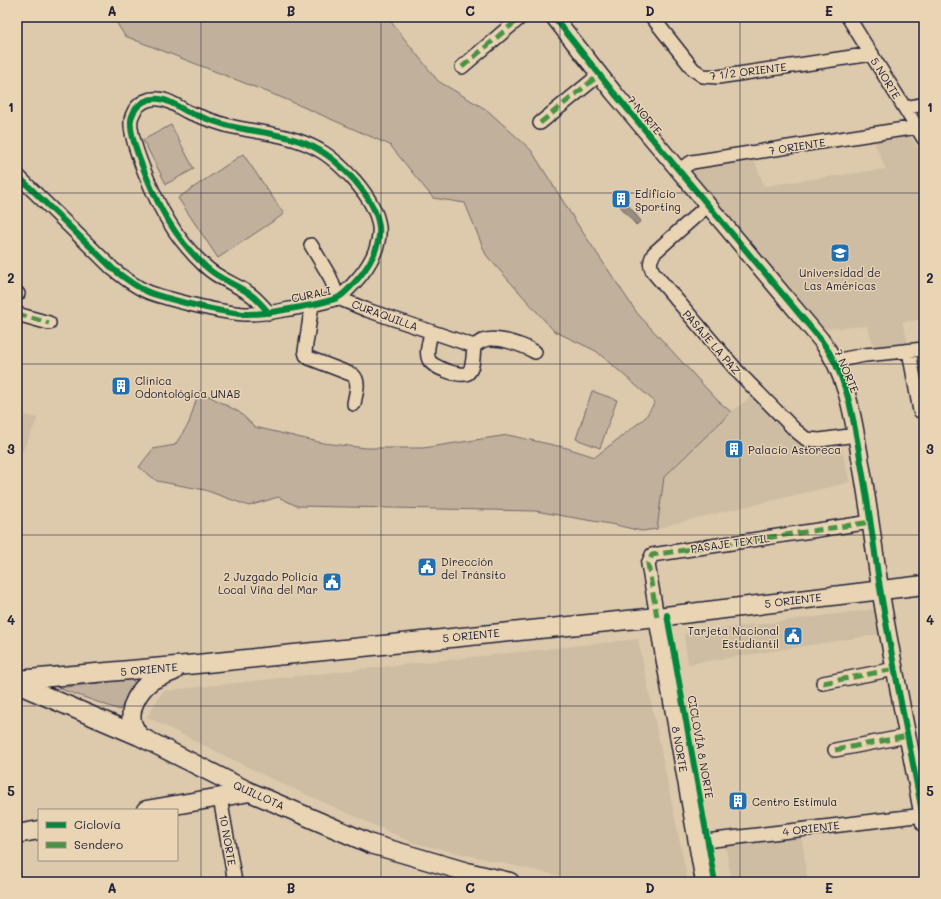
<svg xmlns="http://www.w3.org/2000/svg" width="941" height="899" font-family="Mali,sans-serif">
<rect width="100%" height="100%" fill="#ddc9ac"/>
<filter id="ink" filterUnits="userSpaceOnUse"><feTurbulence type="fractalNoise" baseFrequency=".025" numOctaves="2"/><feDisplacementMap in="SourceGraphic" scale="8" xChannelSelector="R" yChannelSelector="G"/><feConvolveMatrix kernelMatrix="1 2 1 2 8 2 1 2 1" color-interpolation-filters="sRGB"/></filter>
<g filter="url(#ink)">
<path fill="#cebca3" d="M909 133 924 158V319L902 322 910 349 876 351 867 326 821 329 686 172 695 167 754 159 764 186 886 169 873 140Z
M751 397 789 435 809 452 841 447 850 482 676 523 657 529 641 531 638 514 664 477 731 412Z
M17 413 38 418 17 463Z
M876 609 881 634 688 664 684 634Z
M638 639 688 882H588L414 843 270 778 147 717 163 691Z
M801 834 808 882H732L725 843Z"/>
<path fill="#c1b09b" stroke="#72696b" d="M113 17H387L438 81 487 110 531 150 576 222 637 313 717 400 731 412 664 477 657 529 641 531 616 525 535 511 297 506 278 497 249 506 205 490 157 481 139 467 153 449 175 445 189 423 199 391 239 412 255 427 323 443 366 448H423L508 435 567 448 595 457 645 418 655 402 596 351 554 331 486 255 465 203 433 198 390 145 285 99 125 36Z
M171 125 194 169 166 184 143 140Z
M243 154 284 214 218 258 178 198Z
M592 391 617 400 600 448 576 439Z
M131 679 135 683 120 710 58 688Z"/>
<path fill="#988c82" stroke="#696266" d="M624 200 641 221 636 225 619 205Z"/>
<g fill="none" stroke-linecap="round" stroke-linejoin="round">
<g stroke="#22223b" stroke-width="16">
<path id="minor" d="M652 17 693 69 703 76 718 77 872 54
M848 17 924 139
M462 67 521 17
M905 108 924 104
M540 123 599 75
M678 170 692 162 917 127
M17 175 113 269C123 277 134 286 146 291 152 294 160 296 167 298 192 305 218 312 244 314 263 315 282 310 301 307 310 305 333 301 339 297 347 292 355 282 361 275 389 239 383 214 355 181 345 170 332 157 319 150 292 134 259 133 229 126 215 122 201 117 188 112 180 108 172 102 164 100 150 96 137 102 132 116 124 133 158 205 169 222 178 237 192 254 205 266 218 279 236 284 250 294 257 299 263 306 269 313
M708 205 654 253C650 261 649 264 653 272L739 373 795 430 806 439 820 440 856 435
M311 245 330 277 338 298 367 310 474 346C477 344 480 342 482 341 496 335 523 345 535 352
M17 293 18 294
M312 304 305 351 306 355 309 358 353 375C361 382 355 395 354 404
M17 314 49 323
M431 332C430 340 425 352 429 360 432 367 461 378 468 373 474 367 473 353 474 346
M909 351 920 411
M834 361 865 355 924 349
M657 617 648 564 652 555 871 522
M823 683 895 669
M835 750 908 736
M220 798 235 882
M697 842 924 815"/>
</g>
<g stroke="#22223b" stroke-width="19">
<path id="tertiary" d="M554 17 614 93 821 340C849 377 854 424 862 469 869 508 874 548 880 588 893 667 910 745 924 823
M657 617 704 882"/>
</g>
<g stroke="#22223b" stroke-width="21">
<path id="secondary" d="M17 680 187 665 657 617 924 585
M17 684 139 736 250 792 371 844 467 872 510 882
M139 736C137 732 133 727 132 722 129 707 139 690 151 681 157 677 167 674 174 671
M146 810 250 792
M17 834 39 830"/>
</g>
<use href="#minor" stroke="#e9d4b3" stroke-width="13"/>
<use href="#tertiary" stroke="#e9d4b3" stroke-width="16"/>
<use href="#secondary" stroke="#e9d4b3" stroke-width="18"/>
<path stroke="#4a9344" stroke-width="5" stroke-dasharray="10 5" stroke-linecap="butt" d="M462 67 521 17
M540 123 599 75
M17 314 49 323
M657 617 648 564 652 555 871 522
M823 683 895 669
M835 750 908 736"/>
<g stroke="#e9d4b3" stroke-width="8">
<path id="cycleway" d="M554 17 614 93 821 340C849 377 854 424 862 469 869 508 874 548 880 588 893 667 910 745 924 823
M17 175 113 269C123 277 134 286 146 291 152 294 160 296 167 298 192 305 218 312 244 314 263 315 282 310 301 307 310 305 333 301 339 297 347 292 355 282 361 275 389 239 383 214 355 181 345 170 332 157 319 150 292 134 259 133 229 126 215 122 201 117 188 112 180 108 172 102 164 100 150 96 137 102 132 116 124 133 158 205 169 222 178 237 192 254 205 266 218 279 236 284 250 294 257 299 263 306 269 313
M667 615 715 882"/>
</g>
<use href="#cycleway" stroke="#00873e" stroke-width="6"/>
</g>
</g>
<path fill="none" stroke="#22223b" stroke-width="1" stroke-opacity="0.55" d="M201 17V882M381 17V882M560 17V882M740 17V882M17 193H924M17 364H924M17 535H924M17 706H924"/>
<defs>
<g id="building-square" transform="scale(1)"><rect x="-9" y="-9" width="18" height="18" rx="4" fill="#1f6fb2" stroke="#e9d4b3"/><path d="M-4-6H4V6H1V3H-1V6H-4ZM-2.5-4.3h1.7v1.8h-1.7ZM.8-4.3h1.7v1.8H.8ZM-2.5-1h1.7V.8h-1.7ZM.8-1h1.7V.8H.8Z" fill="#fff"/></g>
<g id="university-square" transform="scale(1)"><rect x="-9" y="-9" width="18" height="18" rx="4" fill="#1f6fb2" stroke="#e9d4b3"/><path d="M0-5L7-2L0 1L-7-2ZM-4 1L0 2.5L4 1V4Q0 6-4 4Z" fill="#fff"/></g>
<g id="civic-square" transform="scale(1)"><rect x="-9" y="-9" width="18" height="18" rx="4" fill="#1f6fb2" stroke="#e9d4b3"/><path d="M-.6-6.5H3V-4.5H.6V-3L4-1V1h2V6H-6V1h2V-1L-.6-3ZM-1.2 2.5V6h2.4V2.5Z" fill="#fff"/></g>
</defs>
<g fill-rule="evenodd">
<use href="#building-square" x="621" y="199"/>
<use href="#university-square" x="840" y="253"/>
<use href="#building-square" x="121" y="386"/>
<use href="#building-square" x="734" y="449"/>
<use href="#civic-square" x="427" y="567"/>
<use href="#civic-square" x="332" y="582"/>
<use href="#civic-square" x="793" y="636"/>
<use href="#building-square" x="738" y="801"/>
</g>
<g text-anchor="middle" dominant-baseline="central" stroke-width="3" stroke-linejoin="round" paint-order="stroke">
<g font-size="11" fill="#22223b" stroke="#e9d4b3">
<text transform="translate(748 71) rotate(-7)">7 1/2 ORIENTE</text>
<text transform="translate(886 78) rotate(58)">5 NORTE</text>
<text transform="translate(645 115) rotate(50)">7 NORTE</text>
<text transform="translate(797 146) rotate(-9)">7 ORIENTE</text>
<text transform="translate(311 294) rotate(-12)">CURALI</text>
<text transform="translate(385 315) rotate(20)">CURAQUILLA</text>
<text transform="translate(712 342) rotate(49)">PASAJE LA PAZ</text>
<text transform="translate(847 371) rotate(67)">7 NORTE</text>
<text transform="translate(730 543) rotate(-8)">PASAJE TEXTIL</text>
<text transform="translate(793 600) rotate(-7)">5 ORIENTE</text>
<text transform="translate(471 635) rotate(-6)">5 ORIENTE</text>
<text transform="translate(149 669) rotate(-5)">5 ORIENTE</text>
<text transform="translate(701 747) rotate(80)">CICLOVÍA 8 NORTE</text>
<text transform="translate(680 749) rotate(80)">8 NORTE</text>
<text transform="translate(259 795) rotate(24)">QUILLOTA</text>
<text transform="translate(811 828) rotate(-7)">4 ORIENTE</text>
<text transform="translate(228 840) rotate(80)">10 NORTE</text>
</g>
<g font-size="11" fill="#22223b" stroke="#e9d4b3" text-anchor="start">
<text x="635" y="193">Edificio<tspan x="635" dy="13">Sporting</tspan></text>
<text x="840" y="272" text-anchor="middle">Universidad de<tspan x="840" dy="13">Las Américas</tspan></text>
<text x="135" y="380">Clínica<tspan x="135" dy="13">Odontológica UNAB</tspan></text>
<text x="748" y="449">Palacio Astoreca</text>
<text x="441" y="561">Dirección<tspan x="441" dy="13">del Tránsito</tspan></text>
<text x="318" y="576" text-anchor="end">2 Juzgado Policía<tspan x="318" dy="13">Local Viña del Mar</tspan></text>
<text x="779" y="630" text-anchor="end">Tarjeta Nacional<tspan x="779" dy="13">Estudiantil</tspan></text>
<text x="752" y="801">Centro Estimula</text>
</g>
</g>
<rect width="941" height="899" fill="none" stroke="#e9d4b3" stroke-width="44"/>
<rect x="38" y="809" width="140" height="52" fill="#e9d4b3" stroke="#998d83"/>
<rect x="46" y="822" width="20" height="6" fill="#00873e" stroke="#998d83"/>
<text x="74" y="829" font-size="12" fill="#22223b">Ciclovía</text>
<rect x="46" y="842" width="20" height="6" fill="#4a9344" stroke="#998d83"/>
<text x="74" y="849" font-size="12" fill="#22223b">Sendero</text>
<rect x="22" y="22" width="897" height="855" fill="none" stroke="#22223b" stroke-width="1.5"/>
<g font-size="13" text-anchor="middle" font-weight="bold" fill="#22223b">
<text x="112" y="16">A</text>
<text x="291" y="16">B</text>
<text x="470" y="16">C</text>
<text x="650" y="16">D</text>
<text x="829" y="16">E</text>
<text x="11" y="112">1</text>
<text x="930" y="112">1</text>
<text x="11" y="283">2</text>
<text x="930" y="283">2</text>
<text x="11" y="454">3</text>
<text x="930" y="454">3</text>
<text x="11" y="625">4</text>
<text x="930" y="625">4</text>
<text x="11" y="796">5</text>
<text x="930" y="796">5</text>
<text x="112" y="893">A</text>
<text x="291" y="893">B</text>
<text x="470" y="893">C</text>
<text x="650" y="893">D</text>
<text x="829" y="893">E</text>
</g>
</svg>
